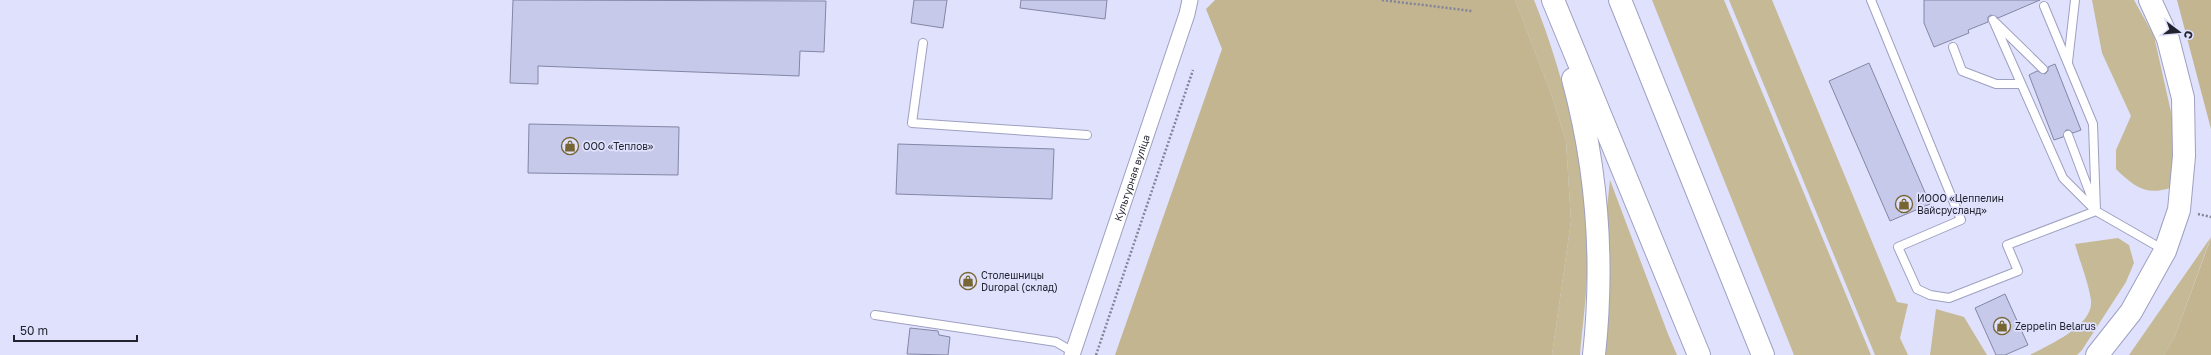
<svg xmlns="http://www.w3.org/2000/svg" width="2211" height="355" font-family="'Golos Text',sans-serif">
<rect width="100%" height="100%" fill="#dfe1fd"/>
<path fill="#c5b996" d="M1515 0H1534C1569 87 1589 182 1587 276 1586 302 1582 329 1580 355H1552L1571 221 1566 141 1552 96Z
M1652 0H1724L1871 355H1794Z
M1729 0H1772L1897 302 1908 304 1900 338 1908 355H1875Z
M2092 0H2134L2154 36 2175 130 2170 188C2146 196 2133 186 2116 169V150L2131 116 2102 53Z
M1610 180 1668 334 1677 355H1604L1606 217Z
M2211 237 2175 336 2164 355H2129Z
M2118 238 2129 245 2134 263 2126 282 2082 350 2077 355H2030C2048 345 2094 326 2091 300 2088 281 2080 262 2075 244Z
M1936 309 1964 317 1987 355H1930Z"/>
<path fill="#c2b58f" d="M1215 0H1515L1552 96 1566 141 1571 221 1552 355H1115L1222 49 1206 9Z
M2177 0H2211V129Z
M2211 238V355H2164L2175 336Z"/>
<path fill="#c7c9eb" stroke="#8486a5" d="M513 0 826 1 824 52 800 51 799 76 538 66V84L510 83Z
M914 0H947L943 28 911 23Z
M1021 0H1107L1105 19 1020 8Z
M1924 0H2040L1998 18 1991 15 1988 17V22L1968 30 1969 33 1934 47 1924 23Z
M1869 63 1930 204 1890 221 1829 81Z
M2055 64 2081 130 2073 133 2069 130H2066L2063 137 2054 140 2029 75 2037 71 2045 74 2048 71V67Z
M529 124 679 127 678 175 528 173Z
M898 144 1054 149 1052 199 896 194Z
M2005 294 2028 345 2005 355H1996L1975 308Z
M910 328 938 331 939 335 950 337 948 355 907 354Z"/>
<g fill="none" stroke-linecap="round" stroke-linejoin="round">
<g stroke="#9ea0c0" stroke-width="10">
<path id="lane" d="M1871 0 1961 220 1898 247 1917 289 1930 295 1949 298 2018 271 2007 245 2096 211
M2044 6 2093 124 2096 211
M1993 20 2063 178 2096 211 2164 250
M1996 23 2043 69
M923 43 912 123 1087 135
M1953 47 1962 71 1996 84H2020
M2068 62 2075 0
M2068 135 2094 204
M875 315 1056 342 1073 352"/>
</g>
<g stroke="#9ea0c0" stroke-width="17">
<g id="street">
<path id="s1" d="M1072 355 1187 14 1190 0"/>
</g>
</g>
<g stroke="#9ea0c0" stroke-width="24">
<path id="highway" d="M1553 0 1699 355
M1620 0 1763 355
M1573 79C1597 168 1604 263 1594 355
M2097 355 2131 312 2165 251 2179 210 2184 156 2183 98 2168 39 2150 0"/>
</g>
<path stroke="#838498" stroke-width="2.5" stroke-dasharray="2 2" stroke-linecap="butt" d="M1382 0 1472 11
M2198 214 2211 217
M1096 355 1193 70"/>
<use href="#lane" stroke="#fff" stroke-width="8"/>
<use href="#street" stroke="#fff" stroke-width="15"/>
<use href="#highway" stroke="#fff" stroke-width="22"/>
</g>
<defs>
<g id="shop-ring" transform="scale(0.9)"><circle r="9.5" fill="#dfe1fd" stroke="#776533" stroke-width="1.5"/><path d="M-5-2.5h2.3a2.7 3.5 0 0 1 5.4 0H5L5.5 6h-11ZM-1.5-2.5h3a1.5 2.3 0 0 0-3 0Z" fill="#776533"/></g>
</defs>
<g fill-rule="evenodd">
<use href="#shop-ring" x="570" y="146"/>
<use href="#shop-ring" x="1904" y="204"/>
<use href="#shop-ring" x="968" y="281"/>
<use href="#shop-ring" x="2002" y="326"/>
</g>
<g text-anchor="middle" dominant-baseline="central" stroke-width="3.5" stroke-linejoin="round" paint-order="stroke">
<g font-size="10" fill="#22232f" stroke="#dfe1fd" text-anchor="start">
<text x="583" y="146">ООО «Теплов»</text>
<text x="1917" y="198">ИООО «Цеппелин<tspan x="1917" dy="12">Вайсрусланд»</tspan></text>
<text x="981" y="275">Столешницы<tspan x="981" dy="12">Duropal (склад)</tspan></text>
<text x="2015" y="326">Zeppelin Belarus</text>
</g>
<g font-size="10" fill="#22232f" stroke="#dfe1fd">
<text stroke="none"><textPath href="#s1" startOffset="187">Культурная вуліца</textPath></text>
</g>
</g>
<g transform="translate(2179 32) rotate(106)" stroke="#dfe1fd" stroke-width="3" paint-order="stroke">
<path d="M0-3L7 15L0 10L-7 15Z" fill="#22232f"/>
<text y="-6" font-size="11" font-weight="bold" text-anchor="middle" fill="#22232f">С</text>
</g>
<path d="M14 335v6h123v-6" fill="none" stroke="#22232f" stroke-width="2"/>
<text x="20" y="335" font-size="12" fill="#22232f" stroke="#dfe1fd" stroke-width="3" paint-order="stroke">50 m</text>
</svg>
